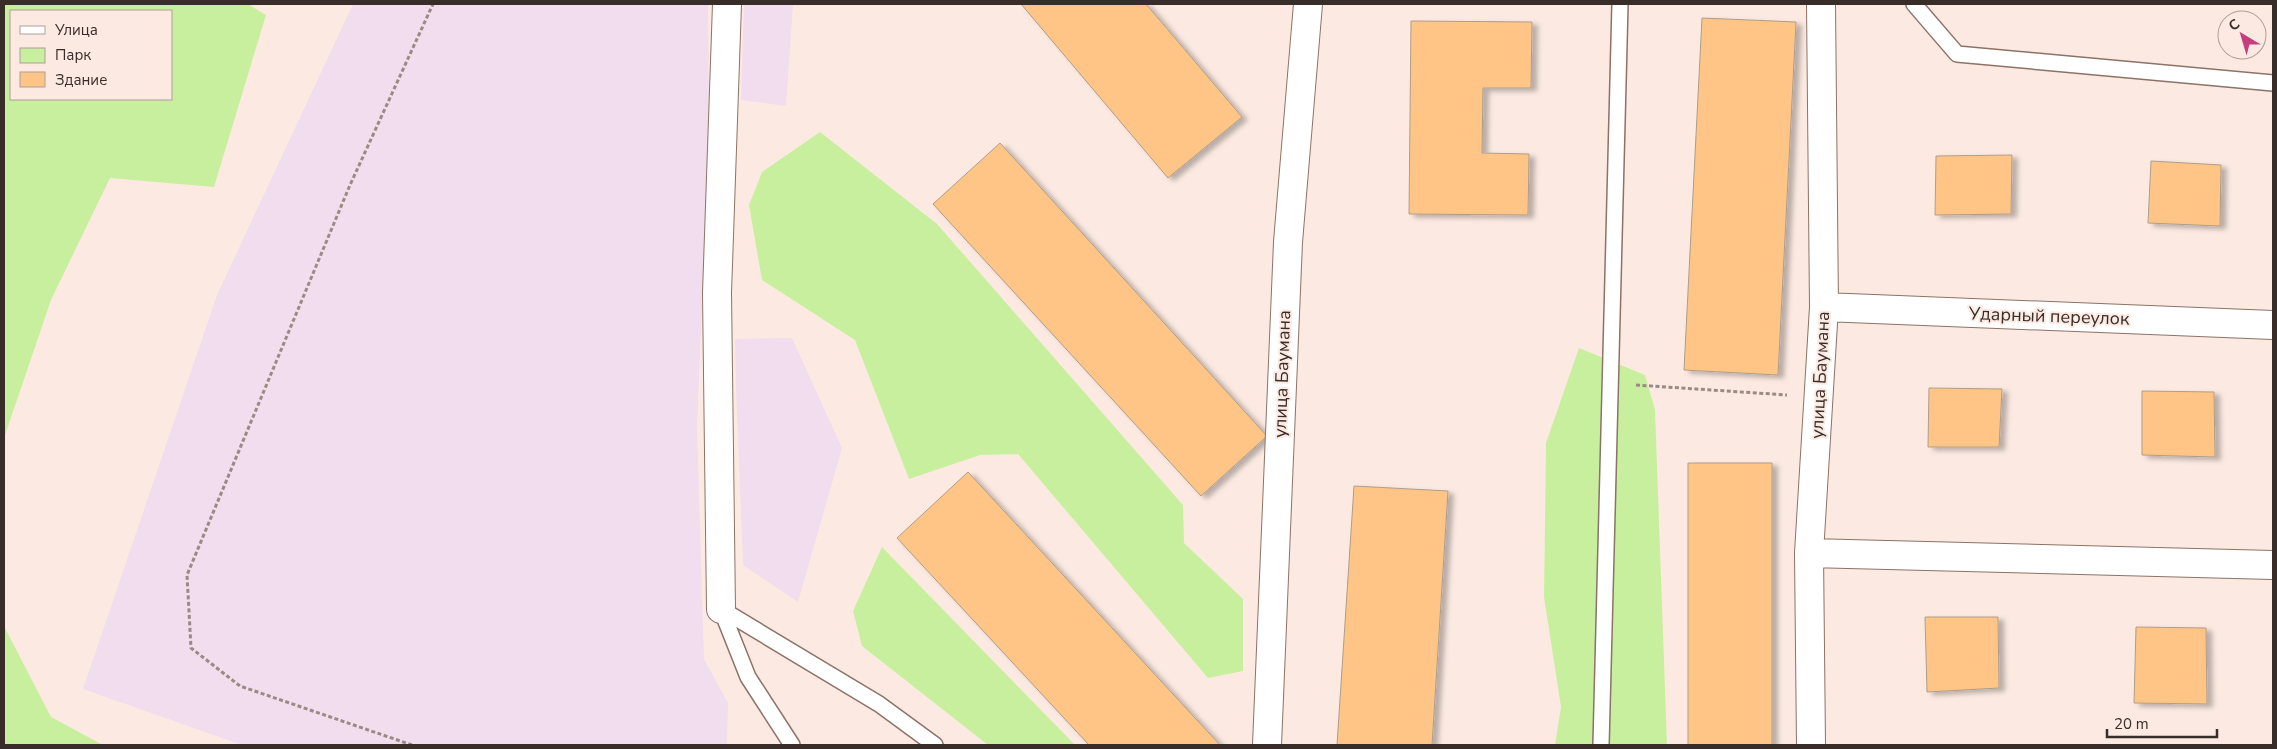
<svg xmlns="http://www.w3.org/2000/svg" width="2277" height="749" font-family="'Nunito Sans',sans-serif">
<defs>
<filter id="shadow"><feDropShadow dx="5.5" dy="3" stdDeviation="2.5" flood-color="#0004"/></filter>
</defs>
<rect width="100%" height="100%" fill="#fceae2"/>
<path fill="#f1dded" d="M353 4H708L709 137 697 425 704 659 728 703 727 745H242L83 689 217 295Z
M744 4H793L786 106 741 100Z
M792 338 842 448 798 602 743 565 736 389 735 339Z"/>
<path fill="#c8ef9d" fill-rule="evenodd" d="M4 4H248L266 15 214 187 110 178 51 300 4 438ZM11 11H171V99H11Z
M820 132 937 224 1183 505 1184 543 1243 599V671L1208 678 1018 454 980 455 909 479 855 340 762 280 749 205 762 172Z
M1579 348 1645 375 1655 410 1667 745H1555L1561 707 1544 597 1546 443Z
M882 547 1075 745H988L862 646 853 611Z
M4 626 51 717 103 745H4Z"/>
<path fill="#fec586" stroke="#b09d88" filter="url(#shadow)" d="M1021 4H1146L1242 117 1168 178Z
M1702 18 1796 22 1778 375 1684 370Z
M1411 21 1532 22 1531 88H1483L1482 153 1529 154 1528 215 1409 214Z
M1000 143 1267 436 1201 496 933 204Z
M2012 155 2011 214 1935 215 1936 156Z
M2151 161 2221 165 2220 226 2148 223Z
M1929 388 2002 389 1999 447H1928Z
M2142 391 2214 392 2215 457 2142 455Z
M1688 463H1772V745H1688Z
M968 472 1220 745H1089L897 538Z
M1354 486 1448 491 1432 745H1337Z
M1925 617H1998L1999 688 1927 692Z
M2136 627 2206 628 2207 704 2134 703Z"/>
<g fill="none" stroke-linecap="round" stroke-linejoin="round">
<g stroke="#8c7267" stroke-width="18">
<path id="lane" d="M1914 4 1957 54 2273 83
M721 609 879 704 935 745
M721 609 748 677 792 745
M1601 745 1620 4"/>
</g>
<g stroke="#8c7267" stroke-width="30">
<path id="street" d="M1824 307 2273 325
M1809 553 2273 565
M721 609 717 293 727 4
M1267 745 1288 242 1308 4
M1811 745 1809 553 1824 307 1821 4"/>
</g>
<path stroke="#998b84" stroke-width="3" stroke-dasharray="4 2.5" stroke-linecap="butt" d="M1636 385 1787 395
M412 745 240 686 191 648 187 575 350 185 433 4"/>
<use href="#lane" stroke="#fff" stroke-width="15"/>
<use href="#street" stroke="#fff" stroke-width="28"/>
</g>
<g text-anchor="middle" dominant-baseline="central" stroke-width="4" stroke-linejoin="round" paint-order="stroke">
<g font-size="18" fill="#382d28" stroke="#fceae2">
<text transform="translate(2049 316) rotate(2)">Ударный переулок</text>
<text transform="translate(1282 374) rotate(-88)">улица Баумана</text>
<text transform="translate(1820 375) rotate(-87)">улица Баумана</text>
</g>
</g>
<rect width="2277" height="749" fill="none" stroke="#382d28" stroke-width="10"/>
<rect x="10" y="10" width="162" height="90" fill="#fceae2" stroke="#ae9e98"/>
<rect x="20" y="26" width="25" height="8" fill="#ffffff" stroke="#ae9e98"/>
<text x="55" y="35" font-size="15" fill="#382d28">Улица</text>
<rect x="20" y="48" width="25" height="15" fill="#c8ef9d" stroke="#ae9e98"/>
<text x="55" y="60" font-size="15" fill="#382d28">Парк</text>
<rect x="20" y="72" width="25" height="15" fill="#fec586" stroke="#ae9e98"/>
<text x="55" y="85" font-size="15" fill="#382d28">Здание</text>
<g transform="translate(2242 35) rotate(322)"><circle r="24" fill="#fceae2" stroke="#ae9e98"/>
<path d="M0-4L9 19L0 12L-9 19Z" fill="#c53e7e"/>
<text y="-8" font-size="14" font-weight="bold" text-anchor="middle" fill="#382d28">С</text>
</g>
<path d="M2107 729v8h110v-8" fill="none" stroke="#382d28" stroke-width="2.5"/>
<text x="2114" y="729" font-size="15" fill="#382d28" stroke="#fceae2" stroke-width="4" paint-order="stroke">20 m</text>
</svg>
